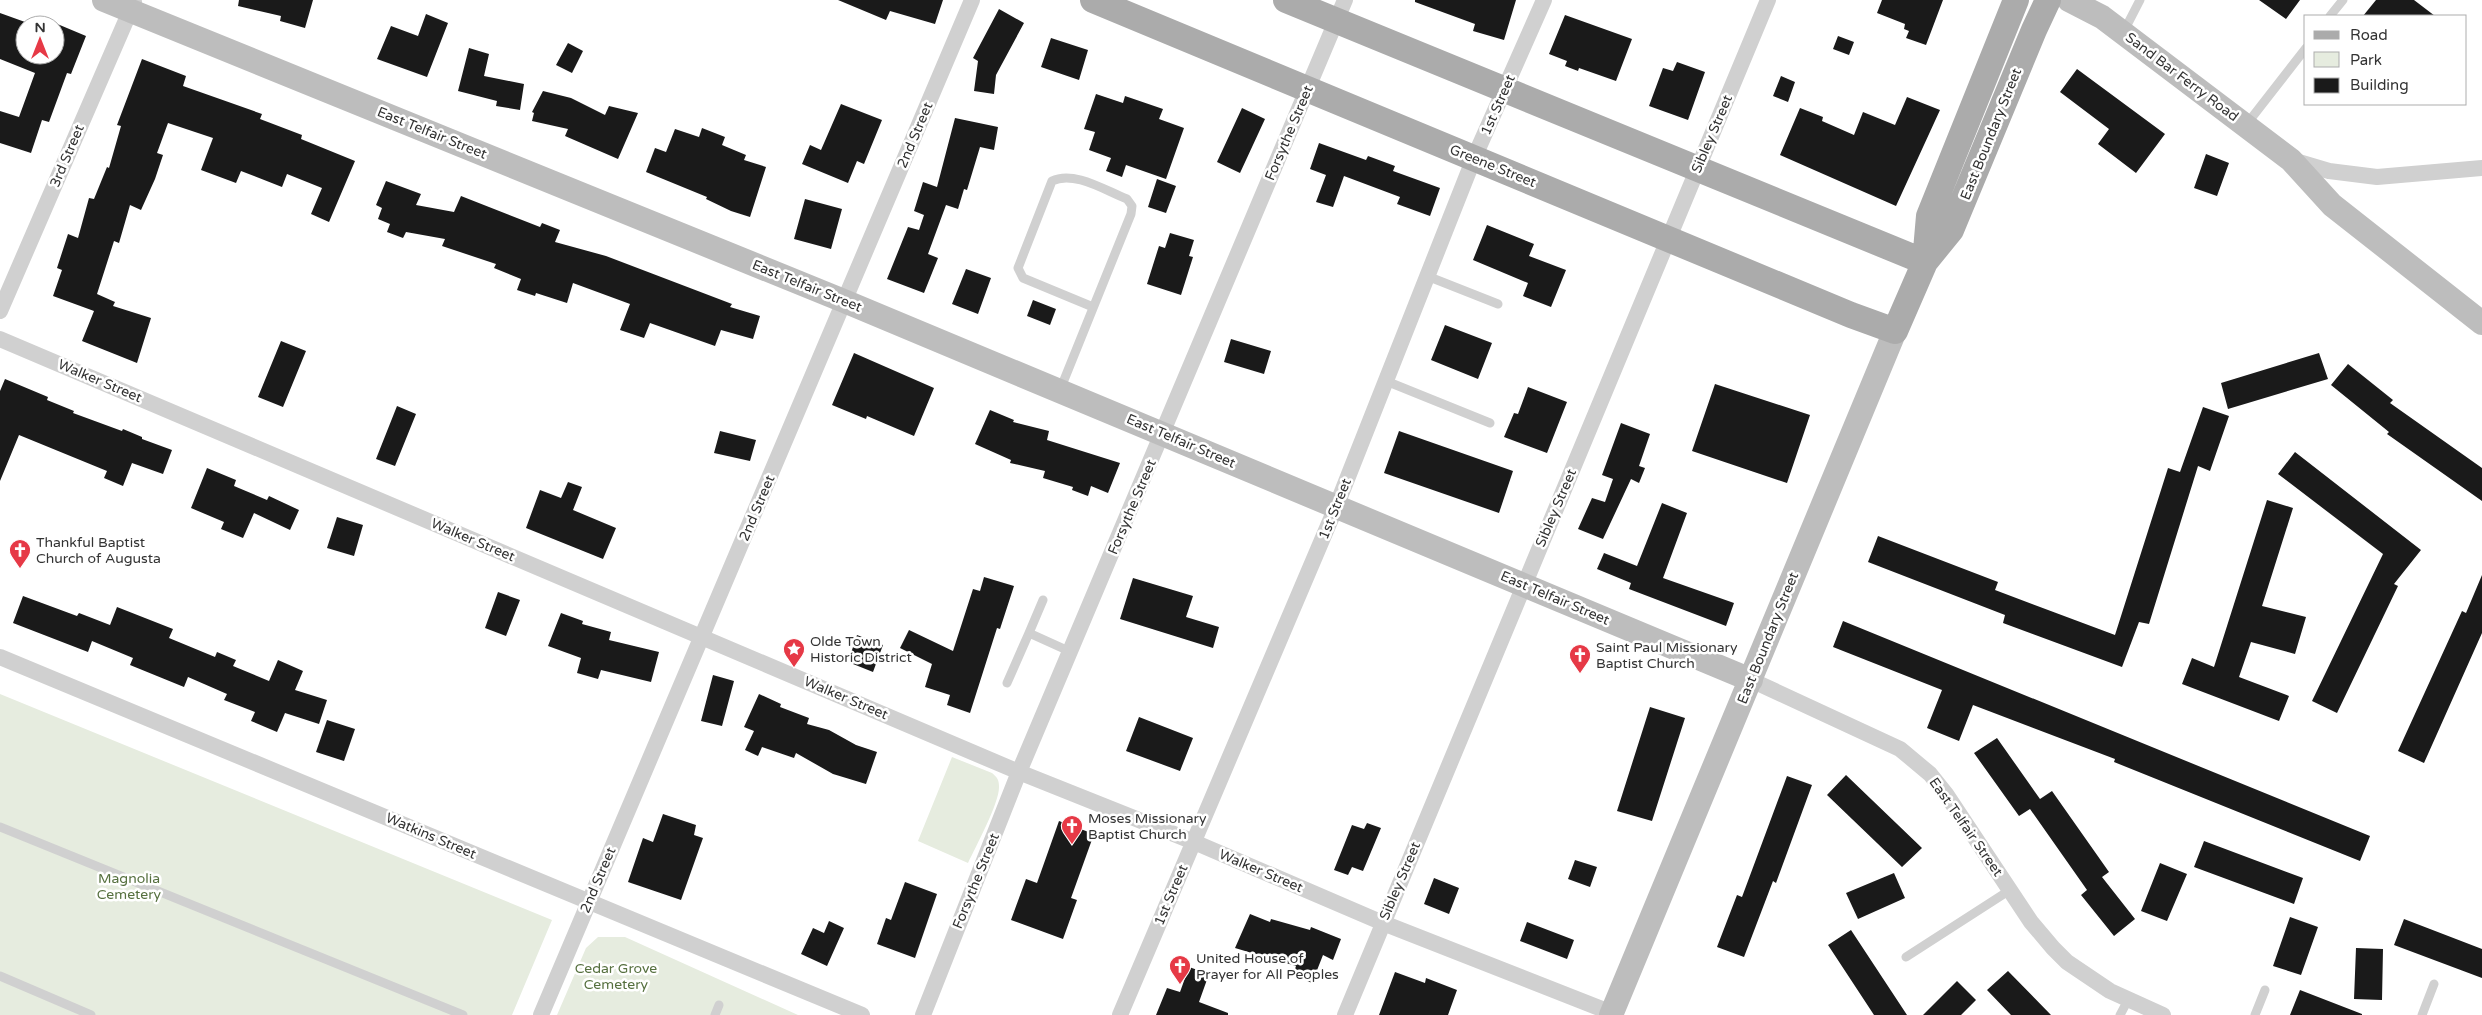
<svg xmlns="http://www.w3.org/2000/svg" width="2482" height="1015" font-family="'Varela Round',sans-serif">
<rect width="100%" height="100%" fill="#fff"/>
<path fill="#e6ecdf" d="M0 694 552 920 512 1015H0Z
M952 757 992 773C997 777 999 780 999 786 1000 802 976 846 968 863L918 841Z
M598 937H625L798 1015H557L586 948Z"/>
<path fill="#1a1a1a" d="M239 0H313L305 28 280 21 281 16 238 6Z
M838 0H943L935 24 890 11 886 20Z
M1415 0H1516L1504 40 1473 31 1475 24 1415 2Z
M1882 0H1943L1926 45 1906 38 1909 31 1904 29 1905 24 1877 13Z
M2259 0H2300L2286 19Z
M2376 0H2414L2435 16H2363Z
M999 9 1024 23 996 75 994 94 974 91 978 61 973 58Z
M0 13 25 22V55H55V23L86 36 71 74 67 73 49 122 42 120 31 153 0 143V111L19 117 35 73 0 59Z
M426 14 448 23 427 77 377 59 391 26 418 36Z
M1565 15 1632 39 1616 81 1579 68 1578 71 1565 66 1567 61 1549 54Z
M1838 36 1854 42 1849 55 1833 49Z
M1051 38 1088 50 1079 80 1041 67Z
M568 43 583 51 572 73 556 65Z
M469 48 489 54 484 76 524 84 520 110 496 106 497 101 458 91Z
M142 59 186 76 183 86 262 114 260 119 302 135 301 139 355 161 329 222 311 214 322 188 287 174 282 187 241 171 236 183 201 170 213 138 168 123 157 153 163 155 155 179 141 210 130 205 119 243 114 241 97 294 115 302 113 306 151 318 137 363 82 341 94 311 53 296 62 270 57 268 68 234 78 238 89 198 94 199 107 167 109 168 121 126 117 125Z
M1677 62 1705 72 1688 120 1649 106 1663 68 1673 71Z
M2077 69 2165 134 2136 173 2098 144 2109 129 2060 92Z
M1781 76 1795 82 1788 102 1773 96Z
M543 91 571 98 605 115 609 106 638 113 618 159 565 136 568 129 532 121 534 113 532 112Z
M1096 94 1123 103 1125 96 1163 109 1159 119 1184 128 1166 179 1126 165 1122 177 1106 171 1111 158 1089 150 1095 132 1084 129Z
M1907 97 1940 110 1896 206 1780 155 1800 108 1823 117 1822 121 1854 135 1863 112 1895 125Z
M841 104 882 120 864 164 857 161 848 183 802 164 810 145 821 150Z
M1242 108 1265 119 1240 173 1217 162Z
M955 118 998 127 994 150 980 147 967 190 964 189 958 209 946 205 928 254 938 258 924 293 887 279 908 227 919 230 924 215 914 211 923 182 937 187Z
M702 128 725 137 722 145 746 155 744 160 766 167 750 217 731 211 706 199 707 197 646 172 655 148 666 152 675 129 699 137Z
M1319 143 1366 160 1368 156 1395 166 1393 171 1440 188 1430 216 1397 204 1400 197 1344 176 1333 207 1316 202 1326 175 1310 169Z
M2206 154 2229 163 2217 196 2194 188Z
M1157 179 1176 186 1166 213 1148 207Z
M386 181 421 194 416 205 454 212 461 196 540 227 542 223 560 230 555 242 606 256 732 304 730 307 760 316 753 339 721 330 715 346 650 323 644 338 620 330 630 304 573 283 567 303 536 293 535 296 517 290 521 279 494 268 496 264 442 246 445 239 406 232 403 238 387 232 390 224 378 219 382 208 376 205Z
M805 199 842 209 831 249 794 239Z
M1487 225 1534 244 1529 256 1566 270 1551 307 1523 296 1528 283 1473 260Z
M1170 233 1194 240 1189 256 1193 257 1181 295 1147 284 1159 246 1165 248Z
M966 269 991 278 978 314 952 304Z
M1033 300 1056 309 1050 325 1027 316Z
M1445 325 1492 343 1478 379 1431 360Z
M1231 339 1271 351 1264 374 1224 362Z
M281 341 306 351 283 407 258 397Z
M854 353 934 388 914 436 867 416 866 419 832 405Z
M2319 353 2328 379 2228 409 2221 383Z
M2348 364 2393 400 2390 403 2482 468V501L2387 434 2389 432 2331 385Z
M5 379 48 397 47 400 74 411 73 413 122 431 123 429 142 437V439L172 450 163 474 132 463 123 486 104 478 107 471 19 435 0 481V391Z
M1715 384 1810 415 1787 483 1692 451Z
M1528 387 1567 402 1547 453 1504 437 1514 413 1518 414Z
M397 406 416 414 395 466 376 459Z
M2203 407 2229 416 2210 471 2198 466 2149 624 2139 622 2122 667 2003 623 2005 615 1868 562 1878 536 1998 582 1995 590 2115 635 2168 468 2180 472Z
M990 410 1014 420 1013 422 1049 431 1047 440 1120 463 1108 493 1091 486 1088 496 1072 490 1073 487 1043 478 1045 471 1010 463 1011 460 975 444Z
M1621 423 1650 434 1639 466 1645 468 1639 483 1631 479 1603 539 1578 529 1592 498 1605 502 1613 479 1602 475Z
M720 431 756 440 750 461 714 453Z
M1399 431 1513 471 1499 513 1384 473Z
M2295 452 2421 550 2394 584 2398 586 2337 713 2312 701 2383 554 2278 474Z
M207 468 236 480 234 486 267 500 269 496 299 510 290 530 254 513 243 538 221 529 224 522 191 508Z
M568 482 582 487 573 510 616 528 603 559 526 528 540 490 561 498Z
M2267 500 2293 508 2262 606 2306 617 2295 654 2251 642 2239 677 2289 696 2279 721 2182 684 2192 658 2214 667Z
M1662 503 1687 513 1663 578 1734 603 1726 626 1629 589 1631 583 1597 569 1604 553 1637 566Z
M337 517 363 525 354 556 327 548Z
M2482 575V633L2424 763 2398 751 2462 611 2466 613Z
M984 577 1014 586 1000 629 997 628 970 713 947 705 950 695 925 687 932 664 900 648 909 630 953 651 973 589 980 591Z
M1133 578 1193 596 1186 617 1219 627 1213 648 1120 619Z
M498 592 520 600 506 636 485 628Z
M23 596 77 616 79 613 110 625 117 607 173 629 169 638 215 657 217 652 236 660 233 666 269 681 278 660 303 671 295 690 327 700 319 724 285 713 277 732 251 721 255 712 224 700 227 694 188 677 184 687 130 665 133 658 92 641 88 652 13 623Z
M561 613 583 621 582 624 611 632 609 640 659 652 651 682 601 670 598 679 577 673 581 658 548 646Z
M1843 621 2370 836 2360 861 2114 762 2115 759 1973 705 1959 741 1927 728 1942 690 1833 647Z
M857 635 883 645 873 672 848 662Z
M713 675 734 681 722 726 701 721Z
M759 694 781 704 780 707 809 718 807 724 829 730 856 745 877 752 866 784 833 774 796 753 794 758 762 747 758 756 745 750 754 731 744 727Z
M1650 707 1685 718 1652 821 1617 811Z
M1139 717 1193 738 1180 771 1126 751Z
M327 720 355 729 344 761 316 752Z
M1997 738 2040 799 2052 791 2109 872 2102 877 2135 919 2114 936 2081 895 2087 890 2030 809 2019 816 1974 753Z
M1846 775 1922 848 1902 867 1827 795Z
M1787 776 1812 785 1776 883 1773 881 1744 957 1717 947 1737 895 1742 897Z
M663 814 696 825 694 835 703 838 681 900 628 882 643 838 653 842Z
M1059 821 1094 834 1071 898 1077 900 1063 939 1011 920 1026 879 1037 883Z
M1367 823 1381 828 1363 871 1352 867 1348 875 1334 870 1352 825 1364 829Z
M2204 841 2303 878 2294 904 2194 867Z
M1575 860 1597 867 1590 887 1568 879Z
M2160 863 2187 874 2167 921 2141 911Z
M1894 873 1905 898 1858 919 1846 893Z
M1434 878 1459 888 1449 914 1424 904Z
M905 882 937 894 915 958 877 944 886 918 891 920Z
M1250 914 1270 922 1271 919 1310 930 1311 927 1341 939 1333 960 1323 955 1312 983 1293 975 1296 966 1235 948Z
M2290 917 2318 927 2301 975 2273 966Z
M2404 919 2482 949V978L2394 945Z
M829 921 844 928 827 966 801 954 813 928 824 933Z
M1527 922 1574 940 1567 959 1520 941Z
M1851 930 1907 1015H1874L1828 945Z
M2356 948 2383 949 2382 1000 2354 999Z
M1189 967 1209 974 1199 1002 1228 1013V1015H1156L1167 988 1180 992Z
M2008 971 2051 1015H2011L1987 990Z
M1395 972 1425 983 1426 978 1457 990 1448 1015H1379Z
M1957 981 1976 1000 1961 1015H1923Z
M2300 990 2362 1014V1015H2290Z"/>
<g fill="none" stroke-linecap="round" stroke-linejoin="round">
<path stroke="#d0d0d0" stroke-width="9" d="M2330 16 2343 0
M2124 31 2140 0
M2246 125 2306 48
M1427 276 1498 304
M1386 381 1490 423
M1060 390 1131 214 1132 206 1127 199C1106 191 1074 170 1052 181L1018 268 1023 278 1093 307
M1043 600 1029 633 1071 652
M1007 683 1029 633
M0 827 463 1015
M1906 957 2010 890
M0 976 91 1015
M715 1015 719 1005
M2120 1015 2128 1000
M2255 1015 2265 990
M2422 1015 2434 984"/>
<path stroke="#d0d0d0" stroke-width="16" d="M2292 160 2329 171 2377 177 2482 168
M0 311 134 2
M0 339 1019 772 1194 842 1383 923 1612 1013
M0 657 862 1015
M1751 680 1900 749 1930 774 1946 794 2031 922 2053 948 2067 962 2110 991 2163 1015
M541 1015 972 0
M923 1015 1019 772 1345 0
M1120 1015 1336 507 1474 158 1544 0
M1345 1015 1768 0"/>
<path stroke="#bdbdbd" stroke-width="24" d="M104 0 844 301 1751 680
M2069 0 2102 17 2291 160 2332 205 2482 323
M1611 1015 1895 331"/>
<path stroke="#ababab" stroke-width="26" d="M1093 0 1851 315 1895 331 1925 262 1951 230 2034 30 2048 0
M1286 0 1925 262
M1925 262 1929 216 2016 0"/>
</g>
<defs>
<g id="church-pin" transform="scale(1.125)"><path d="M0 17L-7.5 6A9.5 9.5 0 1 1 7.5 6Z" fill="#e63946" stroke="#fff"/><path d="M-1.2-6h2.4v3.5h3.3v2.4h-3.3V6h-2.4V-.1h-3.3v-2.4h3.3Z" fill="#fff"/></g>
<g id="sight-pin" transform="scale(1.125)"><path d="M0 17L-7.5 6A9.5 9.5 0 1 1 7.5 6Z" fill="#e63946" stroke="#fff"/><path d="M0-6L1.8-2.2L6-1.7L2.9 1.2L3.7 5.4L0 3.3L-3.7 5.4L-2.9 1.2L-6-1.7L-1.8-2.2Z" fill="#fff"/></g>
</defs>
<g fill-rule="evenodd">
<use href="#church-pin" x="20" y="550"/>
<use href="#sight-pin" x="794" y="649"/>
<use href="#church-pin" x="1580" y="655"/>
<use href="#church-pin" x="1072" y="826"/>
<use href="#church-pin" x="1180" y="966"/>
</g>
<g text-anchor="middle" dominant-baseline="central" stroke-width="5" stroke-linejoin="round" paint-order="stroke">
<g font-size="14" fill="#333" stroke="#fff">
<text transform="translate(2182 77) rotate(37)">Sand Bar Ferry Road</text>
<text transform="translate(1498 105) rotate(-66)">1st Street</text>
<text transform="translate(432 133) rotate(22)">East Telfair Street</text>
<text transform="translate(1289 133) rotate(-67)">Forsythe Street</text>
<text transform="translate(1712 134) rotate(-67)">Sibley Street</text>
<text transform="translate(1991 134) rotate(-68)">East Boundary Street</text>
<text transform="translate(915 135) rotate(-67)">2nd Street</text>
<text transform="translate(67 156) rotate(-67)">3rd Street</text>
<text transform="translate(1493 166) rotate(22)">Greene Street</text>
<text transform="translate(807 286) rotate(22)">East Telfair Street</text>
<text transform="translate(100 381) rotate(23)">Walker Street</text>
<text transform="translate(1181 441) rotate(23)">East Telfair Street</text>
<text transform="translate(1132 507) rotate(-67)">Forsythe Street</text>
<text transform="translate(757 508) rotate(-67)">2nd Street</text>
<text transform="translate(1556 508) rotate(-67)">Sibley Street</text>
<text transform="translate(1335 509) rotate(-68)">1st Street</text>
<text transform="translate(473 540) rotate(23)">Walker Street</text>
<text transform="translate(1555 598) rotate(23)">East Telfair Street</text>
<text transform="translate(1768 638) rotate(-68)">East Boundary Street</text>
<text transform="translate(846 698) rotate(23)">Walker Street</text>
<text transform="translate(1966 827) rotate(55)">East Telfair Street</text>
<text transform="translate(431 836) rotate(23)">Watkins Street</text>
<text transform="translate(1261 871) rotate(23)">Walker Street</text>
<text transform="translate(598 880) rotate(-67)">2nd Street</text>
<text transform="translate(976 881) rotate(-68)">Forsythe Street</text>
<text transform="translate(1400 881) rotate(-67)">Sibley Street</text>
<text transform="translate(1171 895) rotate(-67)">1st Street</text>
</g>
<g font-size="14" fill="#333" stroke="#fff" text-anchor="start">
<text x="36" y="542">Thankful Baptist<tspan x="36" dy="16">Church of Augusta</tspan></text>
<text x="810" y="641">Olde Town<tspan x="810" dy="16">Historic District</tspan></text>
<text x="1596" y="647">Saint Paul Missionary<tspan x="1596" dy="16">Baptist Church</tspan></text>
<text x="1088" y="818">Moses Missionary<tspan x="1088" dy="16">Baptist Church</tspan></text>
<text x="1196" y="958">United House of<tspan x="1196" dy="16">Prayer for All Peoples</tspan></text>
</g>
<g font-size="14" fill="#56703f" stroke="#fff">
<text x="129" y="878">Magnolia<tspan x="129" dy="16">Cemetery</tspan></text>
<text x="616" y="968">Cedar Grove<tspan x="616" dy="16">Cemetery</tspan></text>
</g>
</g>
<rect x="2304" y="15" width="162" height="90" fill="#ffffff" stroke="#adadad"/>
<rect x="2314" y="31" width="25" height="8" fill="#ababab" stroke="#adadad"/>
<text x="2350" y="40" font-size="15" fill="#333333">Road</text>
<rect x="2314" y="52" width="25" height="15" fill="#e6ecdf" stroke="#adadad"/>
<text x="2350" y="65" font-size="15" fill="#333333">Park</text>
<rect x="2314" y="78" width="25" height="15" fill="#1a1a1a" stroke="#adadad"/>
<text x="2350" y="90" font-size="15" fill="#333333">Building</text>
<g transform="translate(40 40)"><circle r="24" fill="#ffffff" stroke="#adadad"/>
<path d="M0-4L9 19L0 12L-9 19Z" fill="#e63946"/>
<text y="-8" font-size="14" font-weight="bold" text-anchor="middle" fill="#333333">N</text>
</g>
</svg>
